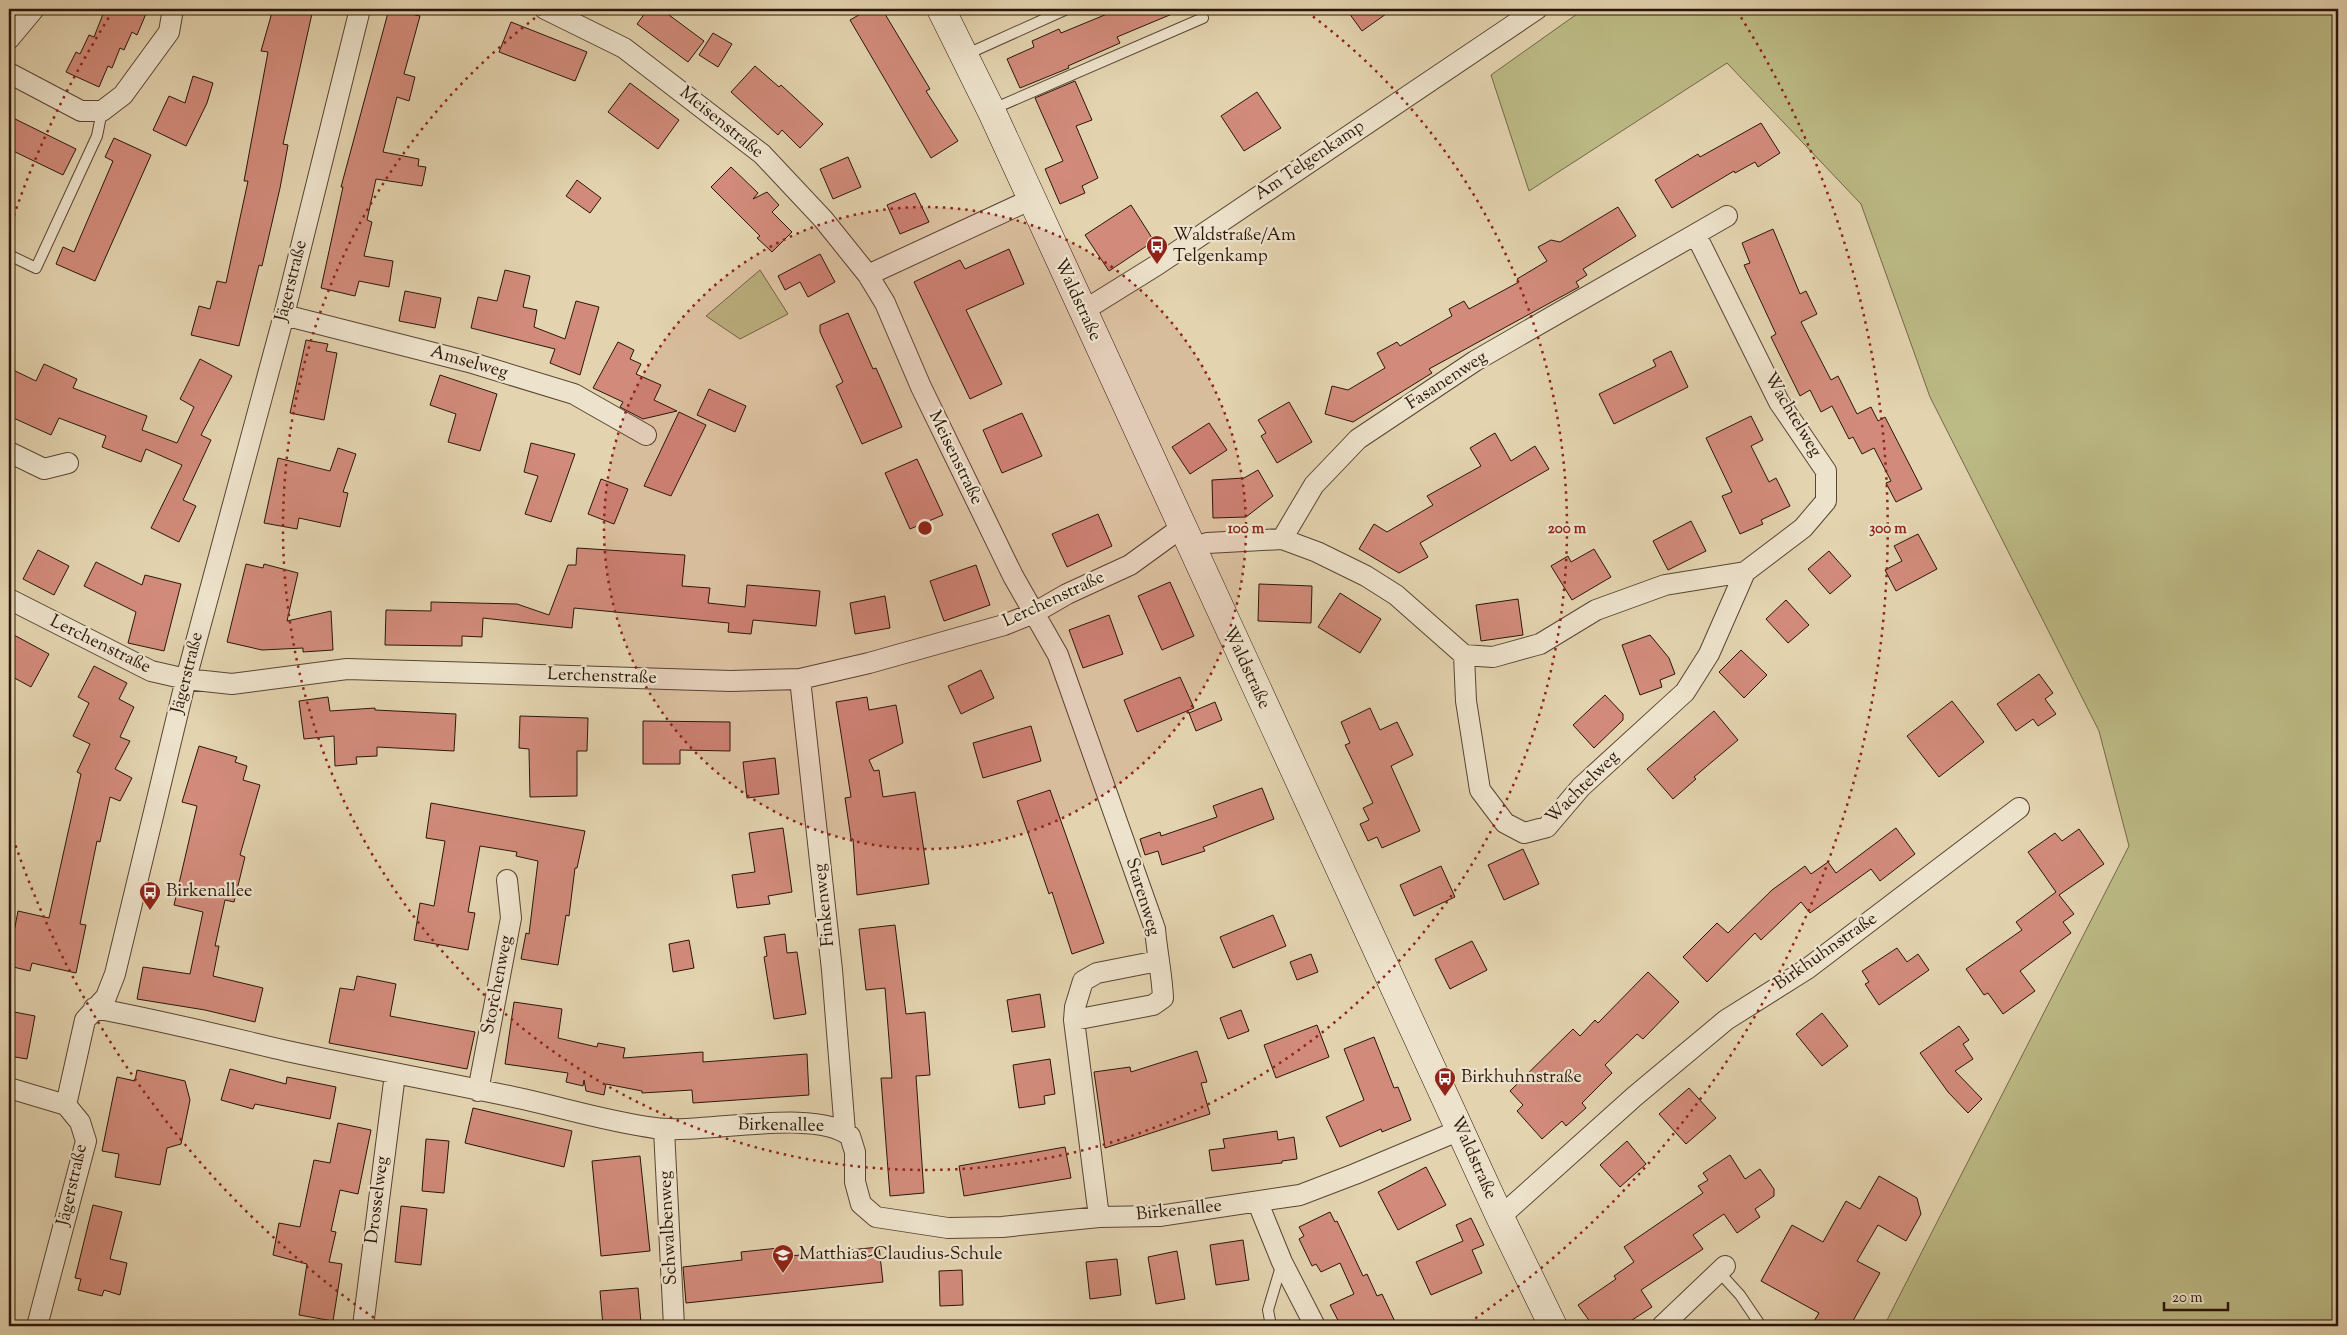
<svg xmlns="http://www.w3.org/2000/svg" width="2347" height="1335" font-family="'Sorts Mill Goudy',serif">
<rect width="100%" height="100%" fill="#e3d3af"/>
<filter id="stains"><feTurbulence type="fractalNoise" baseFrequency=".004" numOctaves="4"/><feColorMatrix values="0 0 0 0 .2 0 0 0 0 .09 0 0 0 0 .02 0 0 0 .5 -.17"/></filter>
<radialGradient id="worn" r=".72"><stop offset=".6" stop-color="#630" stop-opacity="0"/><stop offset="1" stop-color="#630" stop-opacity=".3"/></radialGradient>
<path fill="#bcba85" stroke="#736848" d="M1584 9H2338V1326H1884L2129 846 2099 731 1930 397 1861 204 1727 63 1529 191 1491 75Z
M760 270 788 314 740 339 706 316Z"/>
<path fill="#d28b7b" stroke="#2a160a" d="M105 9H148L137 35 132 32 124 50 120 48 112 68 108 66 99 87 66 72 76 52 80 54 89 35 94 37Z
M273 9H313L283 144 288 145 280 188 262 266 259 265 239 346 191 335 199 306 210 309 217 281 226 283 248 181H244L268 52 261 51Z
M389 9 420 16 404 74 415 77 409 101 397 97 383 152 419 159 418 166 426 167 422 186 376 179 367 220 372 222 364 256 393 261 389 287 359 281 355 296 321 288 343 187H341Z
M648 9H661L704 41 688 62 637 24Z
M869 9H882L930 89 926 91 958 141 931 158 850 20Z
M1105 9H1184L1117 37 1120 43 1068 66 1069 68 1020 88 1007 59 1034 47 1032 41 1059 29 1061 33 1107 14Z
M1346 9H1393L1362 31Z
M511 22 587 52 575 81 499 52Z
M713 33 732 44 718 67 699 55Z
M755 66 779 87 781 85 823 124 800 148 782 130 778 135 731 92Z
M193 76 213 83 207 103 186 146 153 130 169 96 185 103Z
M1075 81 1092 120 1076 126 1098 178 1082 186 1085 193 1060 204 1045 169 1063 161 1035 98Z
M630 83 679 120 658 149 608 112Z
M1257 92 1281 128 1244 151 1221 116Z
M9 116 76 149 63 175 9 149Z
M1761 123 1780 153 1758 167 1755 162 1735 173 1734 171 1672 208 1655 180 1698 154 1700 157Z
M114 138 151 155 95 281 56 264 63 247 74 252 113 161 105 157Z
M848 157 861 187 833 199 820 169Z
M731 167 758 193 753 199 767 192 779 205 772 212 792 232 772 252 757 238 760 236 711 187Z
M577 180 601 198 590 213 566 196Z
M915 193 929 222 900 234 887 205Z
M1131 205 1154 241 1109 271 1085 235Z
M1618 207 1636 236 1583 269 1587 275 1576 282 1579 287 1429 369 1432 373 1353 422 1325 414 1332 386 1348 390 1385 368 1377 353 1397 342 1400 346 1452 316 1449 309 1464 301 1469 309 1519 282 1517 279 1547 261 1538 247 1551 240 1560 242Z
M1773 229 1800 294 1806 291 1817 314 1801 322 1831 380 1838 376 1857 414 1871 407 1878 421 1885 417 1922 489 1896 502 1886 483 1891 481 1874 448 1862 454 1853 437 1849 439 1832 406 1821 412 1810 390 1800 396 1771 337 1776 334 1744 265 1750 263 1742 243Z
M1009 249 1024 284 966 310 1002 384 970 399 914 282 960 260 965 269Z
M820 254 835 282 808 297 800 282 785 290 778 276Z
M505 270 530 276 523 307 537 310 534 327 565 339 576 301 599 307 580 375 550 363 555 349 471 328 478 297 497 301Z
M405 291 441 298 435 328 399 321Z
M848 313 873 369 876 368 902 427 862 444 836 386 843 382 820 332V325Z
M306 340 328 344 326 351 337 353 324 420 290 413Z
M618 342 634 350 630 359 641 364 636 374 661 385 654 400 677 411 643 419 620 407 623 402 593 388Z
M1671 351 1688 387 1614 424 1599 394 1656 366 1653 360Z
M200 359 232 376 201 435 211 440 183 500 196 506 179 542 151 528 182 465 146 449 141 462 102 447 106 436 59 418 51 435 9 416V368L36 381 44 364 77 379 73 388 147 416 142 430 177 443 194 407 180 399Z
M440 375 497 394 480 451 448 442 456 414 430 405Z
M709 389 746 406 735 432 697 415Z
M1289 402 1312 442 1277 463 1261 436 1266 433 1258 420Z
M679 412 706 425 671 496 644 486Z
M1022 413 1042 456 1002 473 983 430Z
M1751 416 1763 440 1751 446 1769 482 1776 478 1790 506 1761 520 1763 524 1740 534 1722 496 1732 492 1706 438Z
M1209 423 1227 450 1190 474 1172 447Z
M1495 433 1511 461 1535 446 1549 469 1420 543 1428 557 1399 573 1359 549 1374 524 1387 532 1433 505 1427 496 1481 466 1470 448Z
M531 443 575 454 551 522 525 514 538 476 524 472Z
M338 448 356 454 343 492 348 493 340 527 299 518 297 529 264 523 278 458 330 471Z
M917 459 943 515 910 529 885 473Z
M1258 470 1273 496 1246 517 1213 518 1212 480 1244 478Z
M601 479 628 489 614 524 588 514Z
M1098 514 1112 546 1067 567 1052 534Z
M1691 521 1706 551 1668 570 1653 541Z
M1918 534 1937 569 1896 591 1885 570 1902 561 1894 546Z
M577 548 685 555 682 586 710 588 708 603 745 607 747 585 820 591 816 626 753 620 751 634 728 632 729 623 574 608 572 628 483 618 482 637 462 636V646L385 645 386 610 431 611V602L517 604 549 615 568 565H576Z
M1594 549 1611 577 1572 600 1551 566 1568 556 1571 562Z
M38 550 69 566 54 595 23 579Z
M1829 551 1851 576 1830 594 1808 569Z
M96 562 142 585 145 575 181 584 164 651 128 643 136 612 84 586Z
M246 564 263 568 264 564 298 573 287 621 331 611 333 650 303 652V648L262 650 227 642Z
M976 565 990 605 944 621 930 581Z
M1170 582 1194 636 1162 650 1138 596Z
M1259 584 1312 586 1311 623 1258 621Z
M1340 593 1381 619 1360 653 1318 627Z
M885 596 890 628 855 634 850 603Z
M1518 599 1523 635 1481 641 1476 605Z
M1786 600 1809 625 1788 643 1766 619Z
M1109 615 1123 654 1083 668 1069 630Z
M14 635 49 654 31 687 9 675V644Z
M1650 635 1669 658 1675 674 1660 680 1662 687 1640 695 1622 645Z
M1741 650 1767 675 1744 698 1719 672Z
M94 666 127 683 119 699 134 707 120 737 130 741 115 769 132 778 120 801 110 797 100 842 97 841 80 924 86 925 76 973 32 963 30 971 9 966V931L14 932 18 911 49 918 81 774 77 772 90 744 73 736 89 703 78 697Z
M981 670 994 698 961 714 948 686Z
M2039 674 2053 693 2045 699 2056 714 2038 726 2033 719 2016 731 1997 704Z
M1180 677 1194 708 1137 732 1124 700Z
M1605 695 1623 714V720L1594 748 1573 725Z
M328 697 330 711 375 708V710L456 714 454 751 377 747V756L356 757 357 764 335 766 334 736 304 739 299 701Z
M867 697 869 710 896 705 903 743 869 760 874 771 879 770 883 797 915 792 929 884 857 895 853 839H851L845 798 851 797 836 702Z
M1952 701 1984 742 1939 777 1907 736Z
M1215 702 1222 720 1196 731 1189 713Z
M1370 708 1380 730 1397 722 1413 755 1391 766 1420 831 1382 848 1377 837 1368 841 1360 824 1369 820 1363 808 1373 803 1345 745 1350 743 1341 722Z
M1714 711 1738 740 1694 777 1696 779 1673 799 1647 769Z
M520 716 588 718 587 751H577V796L530 797 529 749 519 748Z
M643 721 730 722V751L680 750V764H643Z
M1031 726 1041 761 983 778 973 743Z
M199 746 237 757 235 762 247 766 243 780 260 785 240 855 245 857 234 902 225 900 215 946H219L213 976 263 988 255 1022 205 1010 137 999 143 967 190 974 203 912 174 905 197 806 182 802Z
M775 758 779 794 747 798 743 762Z
M1262 788 1274 819 1203 847 1205 851 1162 865 1158 851 1145 855 1140 839 1160 832 1161 836 1217 817 1213 806Z
M1050 790 1104 943 1072 954 1052 892 1049 894 1017 801Z
M431 803 585 831 577 868H575L569 916 566 915 558 965 521 959 526 933 529 934 538 861 516 856 517 852 480 846 468 912 475 913 468 950 414 940 420 903 434 906 445 841 426 838Z
M783 828 792 892 768 896 770 904 737 908 732 875 755 872 749 833Z
M1896 828 1915 854 1880 881 1871 869 1810 913 1801 902 1761 940 1755 933 1707 982 1683 957 1717 923 1728 933 1772 890 1805 866 1811 874 1828 862 1836 873Z
M2079 829 2104 864 2059 895 2074 914 2063 922 2071 933 2020 971 2035 991 2003 1014 1988 993 1984 995 1966 969 2022 930 2016 922 2056 892 2028 852 2055 833 2062 841Z
M1523 849 1539 884 1504 900 1488 865Z
M1441 866 1455 897 1414 916 1400 885Z
M1273 915 1286 946 1233 968 1220 937Z
M895 925 906 1014 925 1012 930 1075 916 1076 924 1193 890 1196 881 1078H892L885 988 866 990 859 929Z
M785 934 787 953 797 952 806 1014 774 1019 764 957 767 956 764 937Z
M689 940 694 968 673 972 669 944Z
M1472 941 1487 970 1450 989 1435 959Z
M1897 948 1907 962 1918 954 1929 970 1879 1005 1865 984 1869 982 1862 971Z
M1311 954 1318 972 1297 980 1290 962Z
M1648 972 1679 1002 1643 1039 1637 1034 1605 1065 1612 1073 1582 1103 1586 1108 1566 1126 1562 1121 1542 1139 1517 1111 1523 1105 1510 1091 1573 1029 1580 1036 1595 1020 1598 1023Z
M357 976 396 984 390 1016 475 1032 467 1069 329 1043 340 988 354 990Z
M1040 994 1045 1027 1012 1032 1007 1000Z
M514 1002 562 1009 558 1038 597 1047 598 1043 625 1048 623 1058 703 1052V1062L807 1054 809 1095 693 1103 692 1090 642 1093V1091L606 1084 604 1095 586 1091 584 1080 583 1086 566 1082 568 1073 505 1064Z
M1241 1010 1249 1031 1228 1039 1220 1018Z
M9 1011 35 1016 27 1059 9 1056Z
M1822 1013 1848 1046 1822 1066 1796 1034Z
M1317 1025 1329 1057 1276 1078 1264 1045Z
M1959 1026 1969 1040 1963 1044 1973 1059 1955 1071 1982 1099 1968 1113 1948 1092 1920 1053Z
M1374 1037 1394 1088 1398 1087 1411 1120 1382 1132 1381 1129 1340 1147 1326 1117 1364 1100 1344 1049Z
M1197 1051 1207 1082 1201 1083 1210 1114 1105 1148 1094 1072 1130 1067 1131 1072Z
M1050 1059 1055 1094 1044 1096 1045 1104 1019 1108 1013 1065Z
M230 1069 286 1084 287 1077 336 1087 330 1119 255 1104 253 1109 221 1100Z
M137 1070 185 1081 190 1100 181 1144 167 1148 160 1185 115 1177 119 1154 102 1151 117 1077 135 1081Z
M1689 1088 1716 1118 1686 1144 1659 1114Z
M473 1108 572 1131 564 1167 465 1143Z
M338 1123 371 1130 358 1194 340 1190 331 1231 336 1232 329 1262 342 1264 333 1321 299 1315 307 1264 273 1255 279 1223 300 1227 314 1160 330 1163Z
M1277 1131 1278 1140 1294 1137 1297 1159 1282 1161V1163L1212 1171 1209 1150 1225 1148 1223 1139Z
M426 1139 449 1141 444 1193 422 1191Z
M1627 1141 1646 1164 1620 1187 1600 1165Z
M1065 1147 1071 1178 964 1196 959 1166Z
M1730 1155 1745 1179 1760 1169 1774 1189V1196L1755 1209 1760 1217 1737 1233 1724 1214 1693 1235 1703 1249 1641 1290 1652 1307 1623 1326H1593L1578 1305 1616 1279 1614 1276 1634 1262 1624 1247 1703 1193 1698 1186 1708 1180 1703 1173Z
M640 1156 650 1251 601 1256 592 1161Z
M1426 1167 1446 1205 1398 1230 1378 1192Z
M1879 1176 1917 1198 1921 1214 1906 1241 1878 1225 1857 1261 1880 1273 1850 1326H1811L1819 1313 1761 1281 1792 1225 1823 1242 1846 1201 1860 1209Z
M93 1205 122 1212 110 1259 127 1263 120 1295 104 1290 102 1296 78 1290 81 1279 75 1278Z
M401 1206 427 1209 421 1265 395 1262Z
M1330 1212 1335 1222 1337 1221 1363 1276 1367 1274 1377 1296 1382 1294 1397 1326H1341L1330 1305 1354 1294 1340 1263 1321 1272 1316 1264 1312 1266 1299 1239 1304 1236 1299 1227Z
M1471 1218 1484 1245 1472 1250 1482 1273 1431 1295 1416 1262 1463 1241 1456 1225Z
M1243 1240 1249 1280 1216 1285 1210 1245Z
M879 1247 883 1282 686 1303 683 1267 742 1260 741 1252 779 1248 780 1257Z
M1177 1251 1185 1299 1156 1304 1148 1257Z
M1117 1259 1121 1295 1090 1299 1086 1262Z
M962 1270 963 1305 940 1306 939 1271Z
M638 1288 641 1323 603 1326 600 1291Z"/>
<g fill="none" stroke-linecap="round" stroke-linejoin="round">
<g stroke="#584533" stroke-width="12">
<path id="lane" d="M965 55 1067 9
M993 109 1203 18
M9 255 36 268 97 136 102 111
M1719 1272 1740 1295 1761 1326
M1271 1326 1268 1310 1282 1263"/>
</g>
<g stroke="#584533" stroke-width="22">
<path id="street" d="M545 9 624 48 762 154 823 219 868 275 885 303 921 387 1013 576 1058 655 1155 929C1157 953 1162 974 1163 998L1153 1005 1074 1020 1099 1217
M9 39 34 9
M9 73 81 111H102L123 95 169 32 173 9
M868 275 1032 199
M1083 311 1157 265 1537 9
M284 315 469 362 574 394 646 435
M9 452 44 469 68 463
M1282 539 1317 552 1366 576 1396 595 1464 655 1493 657 1540 644 1596 610 1665 585 1745 572 1803 528 1826 501V471L1779 402 1696 235
M1190 548 1207 543 1282 539 1314 485 1358 439 1475 361 1727 216
M9 599 151 671 186 679 232 684 347 669 731 681 800 679 869 663 1004 625 1034 613 1067 594 1130 565 1181 528
M1464 655 1466 701 1480 790 1505 823 1524 833 1547 827 1581 787 1685 692 1709 654 1745 572
M800 679 832 970 845 1132
M94 1008C159 1020 223 1036 287 1051 365 1068 444 1082 523 1099 567 1109 610 1122 655 1128 702 1135 814 1107 850 1136L855 1152V1182L861 1204 876 1217 948 1228 1002 1227 1099 1217 1159 1216 1300 1195 1355 1174 1460 1130
M1074 1020 1075 1007 1083 981 1097 973 1158 961
M9 1088 66 1105
M478 1091 511 918 507 880
M664 1130 674 1326
M1258 1203 1282 1262 1315 1326
M1500 1217 1635 1096 1726 1020 1807 969 2019 808
M37 1326 86 1141 80 1122 66 1105 85 1020 106 997 115 974 186 679 284 315 360 9
M363 1326 395 1074
M1662 1326 1725 1266"/>
</g>
<g stroke="#2a160a" stroke-width="29">
<path id="secondary" d="M941 9 991 110 1500 1217 1553 1326"/>
</g>
<use href="#lane" stroke="#ede2cb" stroke-width="10"/>
<use href="#street" stroke="#ede2cb" stroke-width="20"/>
<use href="#secondary" stroke="#ede2cb" stroke-width="28"/>
</g>
<circle cx="925" cy="528" r="321" fill="#8f2418" fill-opacity=".12"/>
<g fill="none" stroke="#8f2418" stroke-width="2.5" stroke-dasharray="2.5 5">
<circle cx="925" cy="528" r="321"/>
<path d="M1307 12A642 642 0 1 1 543 12"/>
<path d="M380 1322A963 963 0 0 1 9 826M9 230A963 963 0 0 1 113 11M1737 11A963 963 0 0 1 1470 1322"/>
</g>
<defs>
<g id="bus-pin" transform="scale(1.125)"><path d="M0 17L-7.5 6A9.5 9.5 0 1 1 7.5 6Z" fill="#8f2418" stroke="#ede2cb"/><path d="M-5-6H5V4H4V6H2V4H-2V6H-4V4H-5ZM-3.5-4V0h7V-4ZM-3.5 1.2v1.5H-2V1.2ZM2 1.2v1.5H3.5V1.2Z" fill="#fff"/></g>
<g id="school-pin" transform="scale(1.125)"><path d="M0 17L-7.5 6A9.5 9.5 0 1 1 7.5 6Z" fill="#8f2418" stroke="#ede2cb"/><path d="M0-5L7-2L0 1L-7-2ZM-4 1L0 2.5L4 1V4Q0 6-4 4Z" fill="#fff"/></g>
</defs>
<g fill-rule="evenodd">
<use href="#bus-pin" x="1157" y="246"/>
<use href="#bus-pin" x="150" y="892"/>
<use href="#bus-pin" x="1445" y="1078"/>
<use href="#school-pin" x="783" y="1255"/>
</g>
<g text-anchor="middle" dominant-baseline="central" stroke-width="4.5" stroke-linejoin="round" paint-order="stroke">
<g font-size="18" fill="#2a160a" stroke="#ede2cb">
<text transform="translate(721 123) rotate(39)">Meisenstraße</text>
<text transform="translate(1310 161) rotate(-34)">Am Telgenkamp</text>
<text transform="translate(292 281) rotate(-76)">Jägerstraße</text>
<text transform="translate(1077 300) rotate(65)">Waldstraße</text>
<text transform="translate(469 363) rotate(16)">Amselweg</text>
<text transform="translate(1447 381) rotate(-33)">Fasanenweg</text>
<text transform="translate(1792 415) rotate(59)">Wachtelweg</text>
<text transform="translate(955 458) rotate(64)">Meisenstraße</text>
<text transform="translate(1054 600) rotate(-25)">Lerchenstraße</text>
<text transform="translate(100 645) rotate(26)">Lerchenstraße</text>
<text transform="translate(1246 668) rotate(65)">Waldstraße</text>
<text transform="translate(188 673) rotate(-76)">Jägerstraße</text>
<text transform="translate(602 677) rotate(2)">Lerchenstraße</text>
<text transform="translate(1583 788) rotate(-45)">Wachtelweg</text>
<text transform="translate(1142 897) rotate(73)">Starenweg</text>
<text transform="translate(825 905) rotate(-96)">Finkenweg</text>
<text transform="translate(1826 952) rotate(-35)">Birkhuhnstraße</text>
<text transform="translate(498 985) rotate(-79)">Storchenweg</text>
<text transform="translate(781 1126) rotate(1)">Birkenallee</text>
<text transform="translate(1473 1158) rotate(66)">Waldstraße</text>
<text transform="translate(73 1185) rotate(-77)">Jägerstraße</text>
<text transform="translate(378 1200) rotate(-83)">Drosselweg</text>
<text transform="translate(1179 1211) rotate(-6)">Birkenallee</text>
<text transform="translate(669 1228) rotate(-93)">Schwalbenweg</text>
</g>
<g font-size="18" fill="#2a160a" stroke="#ede2cb" text-anchor="start">
<text x="1173" y="236">Waldstraße/Am<tspan x="1173" dy="21">Telgenkamp</tspan></text>
<text x="166" y="892">Birkenallee</text>
<text x="1461" y="1078">Birkhuhnstraße</text>
<text x="799" y="1255">Matthias-Claudius-Schule</text>
</g>
</g>
<circle cx="925" cy="528" r="8" fill="#8f2418" stroke="#ede2cb" stroke-width="2.5"/>
<g font-size="15" text-anchor="middle" font-weight="bold" fill="#8f2418" stroke="#ede2cb" stroke-width="4.5" stroke-linejoin="round" paint-order="stroke">
<text x="1246" y="533">100 m</text>
<text x="1567" y="533">200 m</text>
<text x="1888" y="533">300 m</text>
</g>
<rect width="2347" height="1335" fill="none" stroke="#e3d3af" stroke-width="30"/>
<rect x="10" y="10" width="2327" height="1315" fill="none" stroke="#2a160a" stroke-width="2.5"/>
<rect x="15" y="15" width="2317" height="1305" fill="none" stroke="#2a160a"/>
<path d="M2164 1302v8h64v-8" fill="none" stroke="#2a160a" stroke-width="2.5"/>
<text x="2172" y="1302" font-size="15" fill="#2a160a" stroke="#ede2cb" stroke-width="4" paint-order="stroke">20 m</text>
<rect width="100%" height="100%" filter="url(#stains)"/>
<rect width="100%" height="100%" fill="url(#worn)"/>
</svg>
